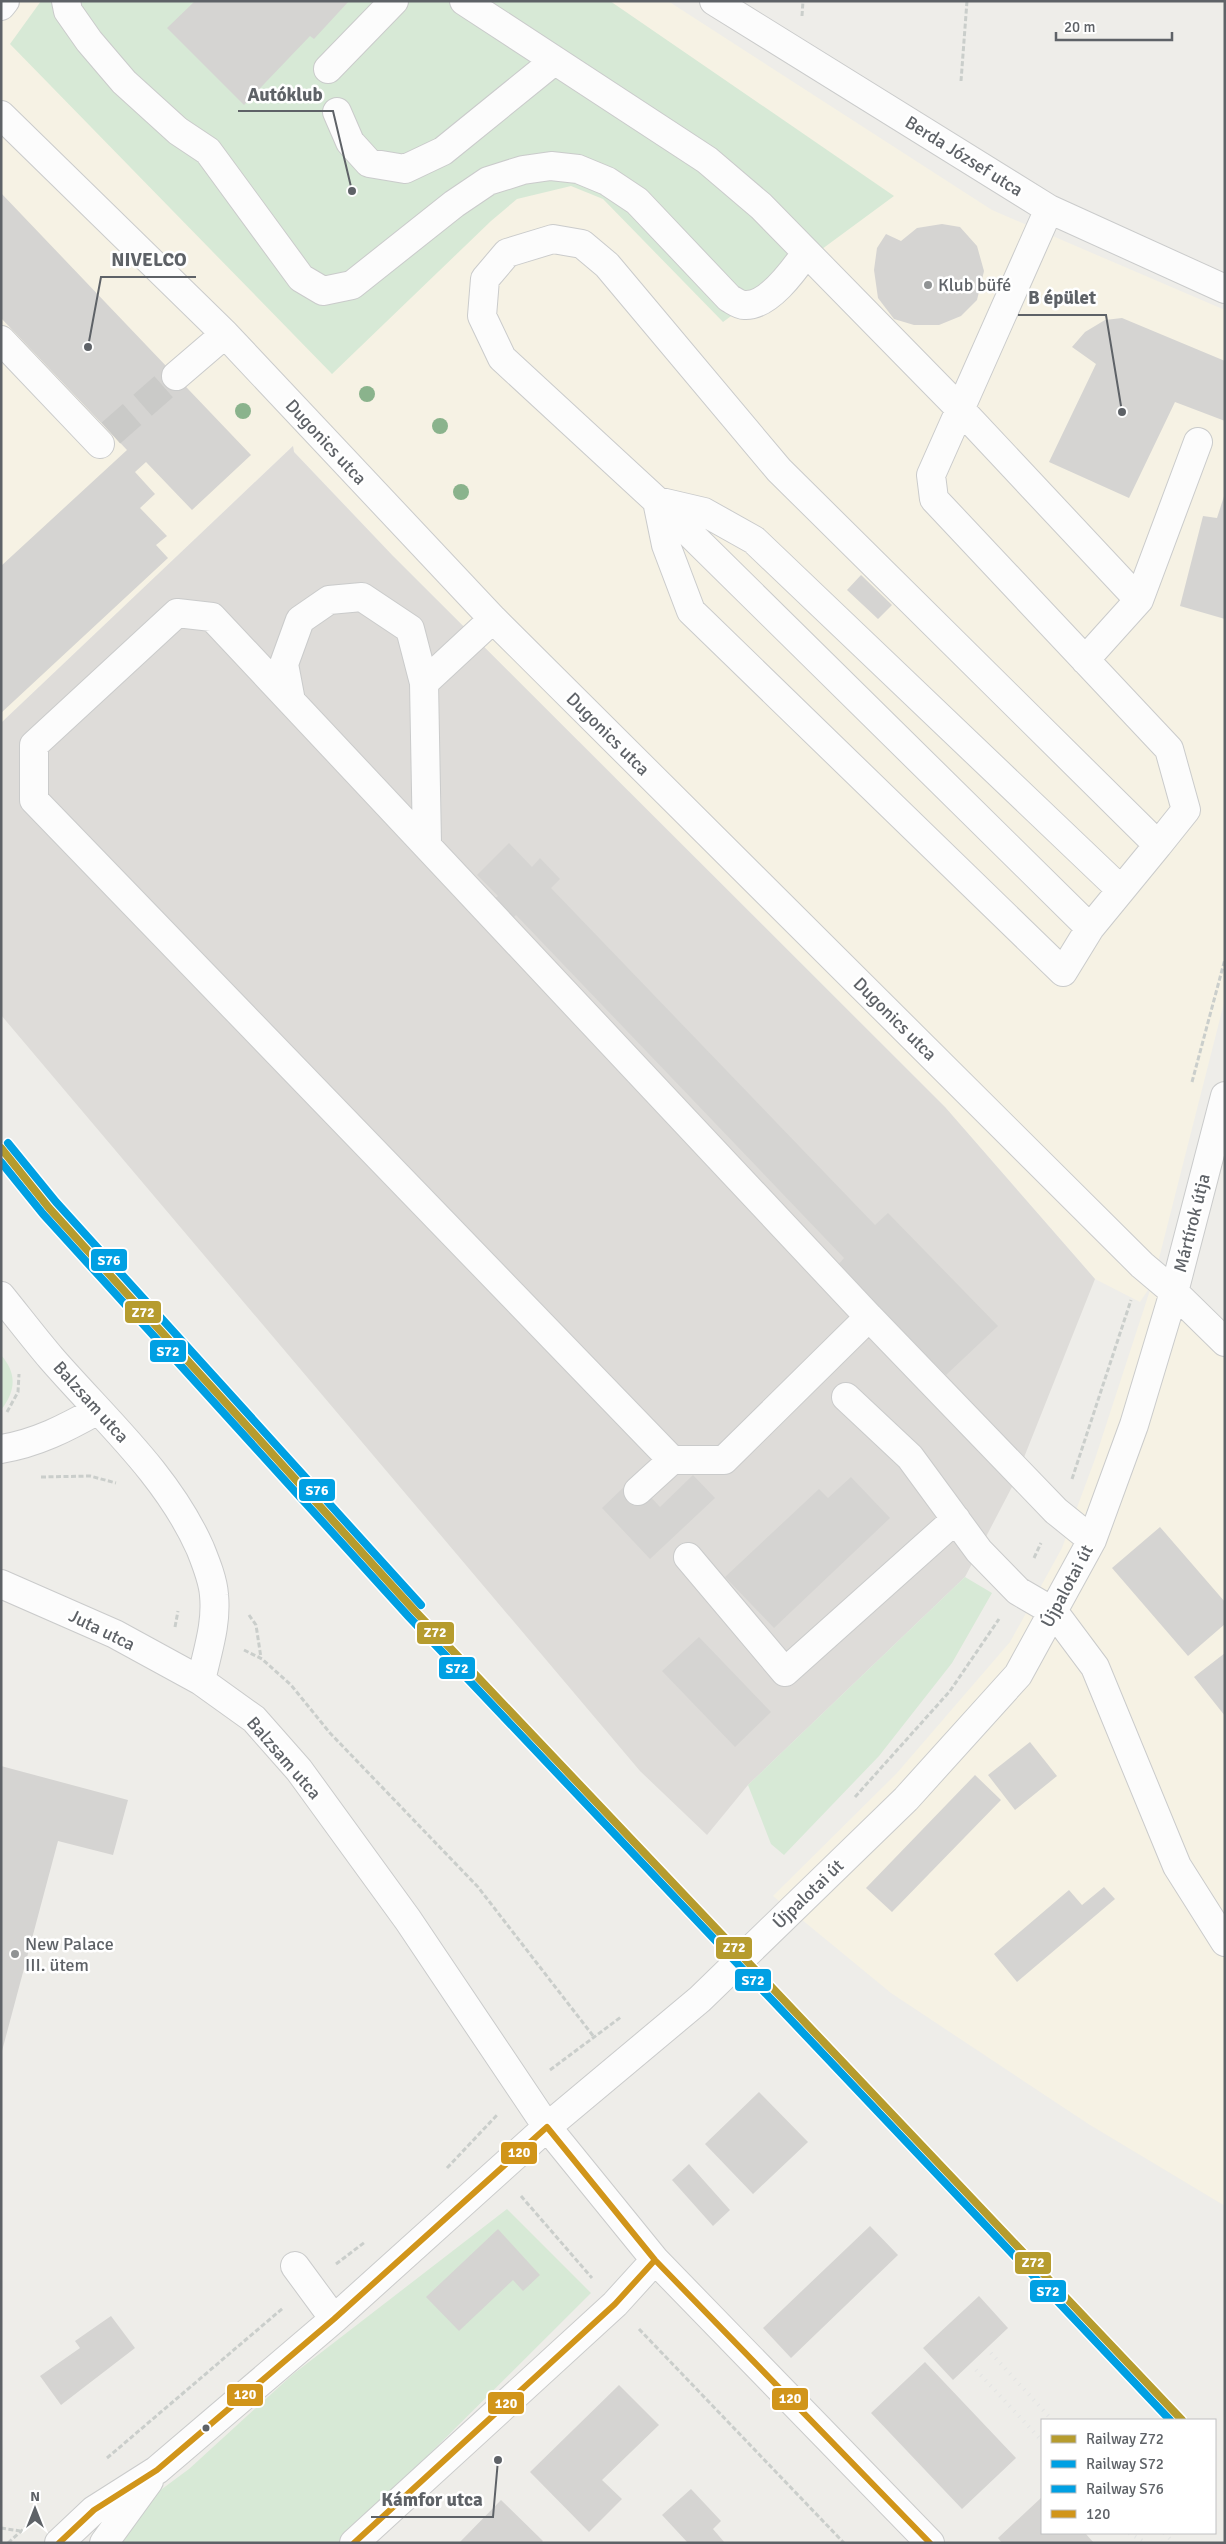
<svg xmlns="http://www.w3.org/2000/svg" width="1226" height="2544" font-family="Signika,sans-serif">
<rect width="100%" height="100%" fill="#eeede9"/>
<path fill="#f6f2e4" d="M1 1H668L992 210 1225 310V999L1153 1282 1225 1360V2206L1090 2125 891 1993 773 1896 897 1773 1010 1642 1062 1548 1095 1459 1152 1284 1140 1302 1095 1279 945 1107 393 556 294 452 293 446 1 723Z"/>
<path fill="#dedcd9" d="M293 446 294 452 393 556 945 1107 1095 1279 1013 1485 965 1577 748 1785 707 1835 640 1771 1 1015V723Z"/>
<path fill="#d7e9d6" d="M41 1H610L894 196 723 322 603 199 571 186 517 199 491 221 332 374 10 44Z
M1 1355C17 1373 16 1391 1 1410Z
M965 1577 992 1593 952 1663 879 1756 784 1855 771 1844 748 1785Z
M507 2209 591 2293 340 2543H89L189 2469 292 2375Z"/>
<path fill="#d5d4d2" d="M195 1H349L314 39 310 36 244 105 167 28Z
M1 193 251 455 192 510 146 462 135 472 155 494 140 508 167 536 156 545 168 558 1 713V566L127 450 1 318Z
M942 224 960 227 977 246 984 271 977 300 961 316 939 325H914L894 319 878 298 874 270 877 248 886 234 901 241 917 228Z
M1122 318 1225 361V421L1175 402 1129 498 1049 462 1096 364 1072 347 1085 332 1105 320Z
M1225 493V619L1180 606 1203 516 1217 518Z
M861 575 892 605 878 619 847 590Z
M509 843 532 867 540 858 560 879 551 888 875 1225 888 1213 998 1326 946 1375 838 1265 844 1258 516 915 508 923 489 904 498 896 477 875Z
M693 1475 715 1498 650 1559 602 1508 625 1486 640 1502 648 1494 660 1507Z
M851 1477 890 1518 774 1628 725 1577 819 1489 828 1498Z
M1160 1527 1225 1602V1624L1188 1656 1112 1568Z
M699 1637 771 1712 735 1747 662 1671Z
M1225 1653V1716L1194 1677Z
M1030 1742 1057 1776 1015 1810 988 1775Z
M1 1766 128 1800 113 1855 58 1841 2 2051Z
M975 1775 1001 1800 892 1912 866 1888Z
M1104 1887 1115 1899 1017 1982 994 1954 1069 1890 1082 1905Z
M759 2092 808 2142 753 2194 705 2144Z
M689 2164 730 2210 713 2226 672 2180Z
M870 2226 898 2255 791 2358 763 2328Z
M498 2229 540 2275 523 2291 513 2280 459 2331 426 2297Z
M979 2296 1008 2328 953 2380 923 2348Z
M111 2316 135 2348 61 2405 40 2376 80 2348 75 2341Z
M925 2362 1016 2458 962 2509 871 2413Z
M619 2385 659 2425 602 2480 622 2499 589 2532 530 2472Z
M691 2489 721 2521 713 2529 725 2543H688L662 2515Z
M1042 2497V2533H1085L1094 2543H1002L998 2538Z
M501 2500 543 2541 541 2543H459Z"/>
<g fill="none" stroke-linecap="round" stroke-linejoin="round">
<path stroke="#cacac8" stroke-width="28" stroke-dasharray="28 14" stroke-linecap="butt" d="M111 433 176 376"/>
<g stroke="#cacbcb" stroke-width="30">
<path id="minor" d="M66 1 68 11 89 41 124 82 178 131 208 151 301 278 323 291 352 285 454 204 488 181 523 170 551 166 578 169 607 181 637 201 729 298C733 300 739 305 744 305 768 307 794 270 806 253
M464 1 707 160 761 206 961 410 1139 600
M714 1 1049 209 1225 289
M1 6 5 1
M328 69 394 1
M337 112 350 142 369 163 405 169 443 151 554 61
M1 115 225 334 493 619 1142 1265 1174 1292 1225 1342
M1049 209 931 475 934 499 1169 749 1186 810 1158 845
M1 340 100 444
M176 376 225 334
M657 501 666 545 691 611 1063 972 1090 928 1158 845 779 470 607 265 582 244 553 239 507 253 485 279 482 316 502 358 657 501 1090 928
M657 501 704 512 754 540 1121 890
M177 613 212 617 869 1317 724 1460H672L34 800V745Z
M1085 660 1139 600 1198 442
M424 683 493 619
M291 701 284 664 300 620 329 600 362 597 410 629 424 683 427 844
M1 1296C18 1317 34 1338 51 1358 104 1419 167 1474 200 1548 206 1563 213 1580 214 1595 217 1625 207 1652 201 1681
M869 1317 1056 1511 1092 1540
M846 1397 910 1457 979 1551 1018 1591 1054 1612 1095 1667 1177 1866 1225 1942
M1 1449C37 1443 66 1428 98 1410
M638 1491 672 1460
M688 1557 785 1672 956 1519
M1 1584 115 1634 201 1681 254 1719 299 1770 408 1920 547 2127 655 2260 930 2543
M295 2266 334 2319
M59 2543 94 2510 157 2470 334 2319 547 2127 700 1999 906 1799 1018 1675 1092 1540 1134 1425 1174 1292 1225 1096
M104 2543 149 2481
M354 2543 615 2304 655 2260"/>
</g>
<path stroke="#cacecb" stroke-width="3" stroke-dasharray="5 2.5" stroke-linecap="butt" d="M802 16 803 1
M961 81 967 1
M1192 1082 1225 959
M7 1412 18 1392 19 1374
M41 1477 90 1476 116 1483
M1072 1479 1131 1300
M1034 1558 1041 1543
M249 1615 256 1625 261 1658
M175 1627 178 1611
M244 1650 262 1659 291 1685 330 1733 478 1887 594 2037
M855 1797 950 1691 999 1619
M550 2070 621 2017
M447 2168 498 2114
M521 2196 592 2278
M336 2264 365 2242
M639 2329 844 2543
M107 2458 283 2308
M1 2528 20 2531
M8 2543 30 2523"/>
<use href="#minor" stroke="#fcfcfc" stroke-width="28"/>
<path stroke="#e3e4e3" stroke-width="4" stroke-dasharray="1 6" stroke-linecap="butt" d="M991 2353 1052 2420
M976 2370 1042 2441
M1129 2533 1146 2543
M1164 2533 1174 2543"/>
<g stroke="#fff" stroke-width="10">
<path id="bus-1" d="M59 2543 94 2510 157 2470 334 2319 547 2127 655 2260 930 2543
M354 2543 615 2304 655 2260"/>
</g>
<use href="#bus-1" stroke="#d1951a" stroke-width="6"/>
<g stroke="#fff" stroke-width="11">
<path id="rail-1" d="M1 1148 49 1208 415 1611 1182 2420"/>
</g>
<g stroke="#fff" stroke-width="11">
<path id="rail-2" d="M1 1162 43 1214 409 1617 1170 2420"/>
</g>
<g stroke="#fff" stroke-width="11">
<path id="rail-3" d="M8 1143 56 1202 421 1605"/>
</g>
<use href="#rail-1" stroke="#b69c2e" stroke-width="8"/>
<use href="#rail-2" stroke="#00a0e3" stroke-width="8"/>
<use href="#rail-3" stroke="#00a0e3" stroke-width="8"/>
</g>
<g fill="#8ab38c">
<circle cx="367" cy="394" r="8"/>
<circle cx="243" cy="411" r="8"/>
<circle cx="440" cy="426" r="8"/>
<circle cx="461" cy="492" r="8"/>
</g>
<g fill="#909394" stroke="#fff" stroke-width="2">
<circle cx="928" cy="285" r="5"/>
<circle cx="15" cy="1954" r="5"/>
</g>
<circle fill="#5e6267" stroke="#fff" stroke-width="2" cx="206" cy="2428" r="4.5"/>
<g text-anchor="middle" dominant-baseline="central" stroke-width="5" stroke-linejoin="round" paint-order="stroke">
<g font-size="18" fill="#5e6267" stroke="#fff">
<text transform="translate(964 156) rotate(32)">Berda József utca</text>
<text transform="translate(326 442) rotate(47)">Dugonics utca</text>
<text transform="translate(608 734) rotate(45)">Dugonics utca</text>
<text transform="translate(895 1019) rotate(45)">Dugonics utca</text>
<text transform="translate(1192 1223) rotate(-76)">Mártírok útja</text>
<text transform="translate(91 1402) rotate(48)">Balzsam utca</text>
<text transform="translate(1067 1586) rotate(-62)">Újpalotai út</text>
<text transform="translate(102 1630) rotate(26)">Juta utca</text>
<text transform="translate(284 1758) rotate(49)">Balzsam utca</text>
<text transform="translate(808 1894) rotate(-44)">Újpalotai út</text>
</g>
<g font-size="18" fill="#5e6267" stroke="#fff" text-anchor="start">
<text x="938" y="285">Klub büfé</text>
<text x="25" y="1944">New Palace<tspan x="25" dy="21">III. ütem</tspan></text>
</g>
</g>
<path fill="none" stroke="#5e6267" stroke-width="2" d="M352 191L333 111H238M88 347L101 277H196M1122 412L1106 315H1018M498 2460L493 2517H371"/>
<g fill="#5e6267" stroke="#fff" stroke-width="2">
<circle cx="352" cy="191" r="5"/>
<circle cx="88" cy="347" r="5"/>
<circle cx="1122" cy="412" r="5"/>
<circle cx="498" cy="2460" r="5"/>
</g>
<g font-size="19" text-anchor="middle" font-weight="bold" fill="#5e6267" stroke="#fff" stroke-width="5" stroke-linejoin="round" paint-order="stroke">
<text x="285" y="101">Autóklub</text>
<text x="149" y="266">NIVELCO</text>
<text x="1062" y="304">B épület</text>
<text x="432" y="2506">Kámfor utca</text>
</g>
<g stroke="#fff" stroke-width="2">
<rect x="90" y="1248" width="38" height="24" rx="5" fill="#00a0e3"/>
<rect x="124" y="1300" width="38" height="24" rx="5" fill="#b69c2e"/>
<rect x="149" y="1339" width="38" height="24" rx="5" fill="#00a0e3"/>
<rect x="298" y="1478" width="38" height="24" rx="5" fill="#00a0e3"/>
<rect x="416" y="1621" width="39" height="24" rx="5" fill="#b69c2e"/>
<rect x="438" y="1656" width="38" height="24" rx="5" fill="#00a0e3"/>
<rect x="715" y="1936" width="38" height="24" rx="5" fill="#b69c2e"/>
<rect x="734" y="1968" width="38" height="24" rx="5" fill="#00a0e3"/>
<rect x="500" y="2141" width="38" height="24" rx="5" fill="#d1951a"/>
<rect x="1014" y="2251" width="38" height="24" rx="5" fill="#b69c2e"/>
<rect x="1029" y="2279" width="38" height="24" rx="5" fill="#00a0e3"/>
<rect x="226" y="2383" width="38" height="24" rx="5" fill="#d1951a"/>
<rect x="771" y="2387" width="38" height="24" rx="5" fill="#d1951a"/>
<rect x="487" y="2391" width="38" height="24" rx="5" fill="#d1951a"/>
</g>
<g font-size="14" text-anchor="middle" font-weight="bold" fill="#fff">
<text x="109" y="1265">S76</text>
<text x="143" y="1317">Z72</text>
<text x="168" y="1356">S72</text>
<text x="317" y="1495">S76</text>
<text x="435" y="1637">Z72</text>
<text x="457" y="1673">S72</text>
<text x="734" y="1952">Z72</text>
<text x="753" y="1985">S72</text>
<text x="519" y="2157">120</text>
<text x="1033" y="2267">Z72</text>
<text x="1048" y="2296">S72</text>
<text x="245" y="2399">120</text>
<text x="790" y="2403">120</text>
<text x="506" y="2408">120</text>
</g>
<rect width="1226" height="2544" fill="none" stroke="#5e6267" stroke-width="5"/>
<rect x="1041" y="2419" width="175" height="115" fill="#ffffff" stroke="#bfc0c2"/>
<rect x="1051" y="2435" width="25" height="8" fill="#b69c2e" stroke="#bfc0c2"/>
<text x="1086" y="2444" font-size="15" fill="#5e6267">Railway Z72</text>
<rect x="1051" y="2460" width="25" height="8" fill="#00a0e3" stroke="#bfc0c2"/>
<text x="1086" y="2469" font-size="15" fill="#5e6267">Railway S72</text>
<rect x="1051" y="2485" width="25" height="8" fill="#00a0e3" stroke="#bfc0c2"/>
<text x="1086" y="2494" font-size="15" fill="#5e6267">Railway S76</text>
<rect x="1051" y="2510" width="25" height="8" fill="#d1951a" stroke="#bfc0c2"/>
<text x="1086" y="2519" font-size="15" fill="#5e6267">120</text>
<g transform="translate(35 2509)" stroke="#ffffff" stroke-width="4" paint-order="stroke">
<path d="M0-4L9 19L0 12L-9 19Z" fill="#5e6267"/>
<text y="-8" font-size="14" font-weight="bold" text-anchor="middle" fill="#5e6267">N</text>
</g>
<path d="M1056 32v8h116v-8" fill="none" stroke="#5e6267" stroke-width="2.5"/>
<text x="1064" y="32" font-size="15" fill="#5e6267" stroke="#ffffff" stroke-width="4" paint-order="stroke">20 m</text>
</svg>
